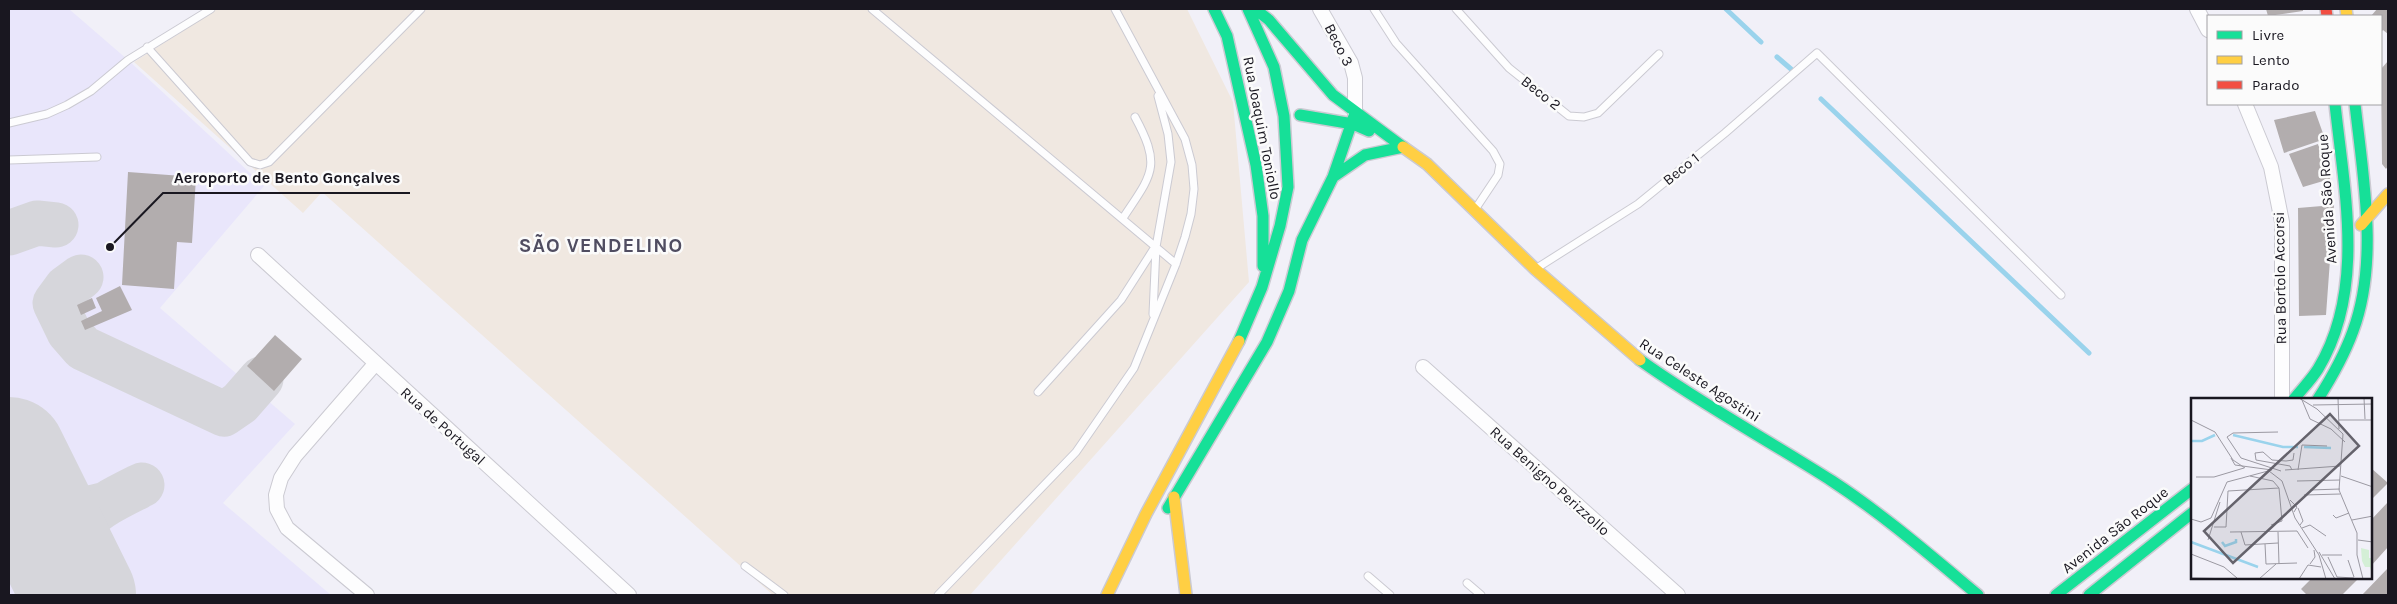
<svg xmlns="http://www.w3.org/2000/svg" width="2397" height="604" font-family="Karla,sans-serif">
<rect width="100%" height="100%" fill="#f1f0f8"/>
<path fill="#e9e6fb" d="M9 9H69L128 60 264 186 160 308 295 424 223 503 331 595H9Z"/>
<path fill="#f0e8e1" d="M217 9H1187L1233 102 1249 282 970 595H773L322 192 303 213 134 62Z"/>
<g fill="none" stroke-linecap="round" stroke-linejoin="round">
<path stroke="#9ad3ec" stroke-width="5" d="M1726 9 1761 42
M1777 57 1791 69
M1821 99 2089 353"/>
<path stroke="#d6d6db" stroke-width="45" d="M9 233 37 223 56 225
M81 277 66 288 55 303 69 332 83 348 224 414 240 403 261 379
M18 473C43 502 62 517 102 505
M74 585C60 524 94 509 142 485"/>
<path stroke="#d6d6db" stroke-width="114" d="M9 454 79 595"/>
</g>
<path fill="#b2adae" d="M2266 9H2303V11L2268 16Z
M2377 9H2388V34L2383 30 2381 32V16H2371Z
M2388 61V166L2386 169 2382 164 2381 69Z
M2315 111 2325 139 2284 153 2274 120Z
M2318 144 2330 179 2303 187 2289 154Z
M128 172 196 177 192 243 177 242 174 289 122 285Z
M2334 205 2326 315 2299 316 2298 208Z
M120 286 132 310 85 330 81 321 102 311 96 298Z
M92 298 96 308 81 315 77 305Z
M275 335 302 359 274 391 247 366Z
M2371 468 2388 483 2371 500Z
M2388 502V547L2371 566V520Z
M2388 568V595H2362Z
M2312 578H2359L2342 595H2307L2301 589Z"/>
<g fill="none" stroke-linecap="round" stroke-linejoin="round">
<g stroke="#cbcad2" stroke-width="9">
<path id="lane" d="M872 9 1176 264
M1374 9 1396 43 1493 151 1500 164 1498 175 1476 208
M1456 9 1509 68 1569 116 1584 117 1598 113 1659 54
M147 47 250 162 260 165 269 162 421 9
M9 123 47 114 67 105 91 91 128 60 211 9
M9 160 97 157
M1123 218C1152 174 1162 167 1135 117
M1537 268 1638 204 1725 133 1817 53 2061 295
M1153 314 1156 247 1171 162 1168 134 1158 96
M1038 392 1121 300 1155 247
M745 566 784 595
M1368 576 1390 595
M1467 583 1481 595
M938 595 1076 452 1134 368 1176 264 1185 237 1191 214 1194 189 1192 165 1185 139 1115 9"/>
</g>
<g stroke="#cbcad2" stroke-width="16">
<path id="street" d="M1320 9 1351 63 1355 78V113
M2197 9 2208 30
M2245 104 2271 167 2282 222V399
M258 255 629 595
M1423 367 1678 595
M367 595 287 528 277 509 276 495 281 478 295 456 375 364"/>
</g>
<g stroke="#cbcad2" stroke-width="14">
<path id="fast" d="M1214 9 1227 36 1256 165 1263 216V266
M1255 9 1269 20 1333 95 1403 147
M1300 115 1353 124 1369 131
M1333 177 1365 155 1403 147
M1239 341 1262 287 1280 226 1288 187 1284 116 1274 67 1248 9
M1640 360C1701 404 1768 440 1832 481 1884 515 1930 555 1978 595
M2294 399C2302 389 2311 380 2318 369 2366 290 2344 190 2335 104
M2318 399C2332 377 2344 356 2353 331 2379 261 2363 177 2355 104
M1168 508 1267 342 1289 291 1302 240 1333 177 1355 113
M2056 595 2192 489
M2089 595 2192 513"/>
</g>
<g stroke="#cbcad2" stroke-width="14">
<path id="slow" d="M2346 9 2347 16
M1403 147 1427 164 1535 269 1640 360
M2361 225 2388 194
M1174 497 1186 595
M1107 595 1146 514 1239 341"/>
</g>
<g stroke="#cbcad2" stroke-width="14">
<path id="jam" d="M2326 9 2327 16"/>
</g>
<use href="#lane" stroke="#fdfdfe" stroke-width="7"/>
<use href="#street" stroke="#fdfdfe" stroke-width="14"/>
<use href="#fast" stroke="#16e098" stroke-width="11"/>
<use href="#slow" stroke="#ffcf43" stroke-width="11"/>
<use href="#jam" stroke="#f24e42" stroke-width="11"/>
</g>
<g text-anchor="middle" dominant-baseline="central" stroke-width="5" stroke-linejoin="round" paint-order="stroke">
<g font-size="15" fill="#191720" stroke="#fbfbfb">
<text transform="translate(1339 45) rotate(63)">Beco 3</text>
<text transform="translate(1541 93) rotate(38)">Beco 2</text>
<text transform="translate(1262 128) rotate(79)">Rua Joaquim Toniollo</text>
<text transform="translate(1681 169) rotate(-39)">Beco 1</text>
<text transform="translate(2327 199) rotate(-94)">Avenida São Roque</text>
<text transform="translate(2280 278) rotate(-91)">Rua Bortolo Accorsi</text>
<text transform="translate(1700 380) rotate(33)">Rua Celeste Agostini</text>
<text transform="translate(443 426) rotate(42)">Rua de Portugal</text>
<text transform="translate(1550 481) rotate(42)">Rua Benigno Perizzollo</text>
<text transform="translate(2115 530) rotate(-38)">Avenida São Roque</text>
</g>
<g font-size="20" font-weight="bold" letter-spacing="1" fill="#504d61" stroke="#fbfbfb">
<text x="601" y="245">SÃO VENDELINO</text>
</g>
</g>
<g transform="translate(2191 398)">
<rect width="181" height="181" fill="#f1f0f8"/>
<path d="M170 150 178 152V160H181V177L179 169H174L171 163Z" fill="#d4efd6"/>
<path fill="none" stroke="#9ad3ec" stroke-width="2.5" d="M42 37 92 49H107M0 43H11L24 37M113 49 140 50M0 144 67 169M31 144 34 148 45 144V141"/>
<path fill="none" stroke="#9b99a2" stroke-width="1" d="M63 0H99M108 0 126 11 152 36 148 92 166 135V157L172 181M147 0 148 31M173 0 174 21M111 2 119 21 140 31 154 44M122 7 182 6M0 22 24 34 42 62 54 70M148 22H182M87 34 42 35 36 39 50 60 90 73M40 60 44 67 81 72M94 72 149 68M101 72 99 68 65 62 64 55 72 54 81 62 95 63 102 62 103 55M107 72 111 47 136 48M78 73 91 83 104 120 128 157 135 181M59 78 82 83 88 90 91 123 80 127M150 78 182 89M5 79H23L53 70M106 83 149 82M119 92 149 91M113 97 149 96M99 102 106 109 103 114M107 110 112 123 109 127M142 117 145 120 158 115M0 121 10 124 20 120 36 84 77 73M161 122 182 118M23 129H35L37 93 88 90M111 130 119 127 135 138M39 134 106 133 117 150M50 134 54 147 87 145M87 134 88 166M17 142 29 104M167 142 182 144M74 146 75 166 106 165M128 154 144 181M0 156 33 169 46 180M131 157H151M137 159 146 179 163 180M157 162 163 179M119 166 124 159 123 152M0 180 49 181M68 181 85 166M108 181 117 167 130 169"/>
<path fill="#65636c" fill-opacity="0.15" stroke="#65636c" stroke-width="2.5" d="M139 16 168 48 42 165 13 133Z"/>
<rect width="181" height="181" fill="none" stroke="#191720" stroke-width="2.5"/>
</g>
<path fill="none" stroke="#191720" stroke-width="2" d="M110 247L163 193H410"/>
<circle fill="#191720" stroke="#fbfbfb" stroke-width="2" cx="110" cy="247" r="5"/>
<g font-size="16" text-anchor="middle" font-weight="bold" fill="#191720" stroke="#fbfbfb" stroke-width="5" stroke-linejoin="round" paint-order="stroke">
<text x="287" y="183">Aeroporto de Bento Gonçalves</text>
</g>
<rect width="2397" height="604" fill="none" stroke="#191720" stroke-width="20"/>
<rect x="2207" y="15" width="175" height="90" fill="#fbfbfb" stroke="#a1a0a3"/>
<rect x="2217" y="31" width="25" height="8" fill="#16e098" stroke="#a1a0a3"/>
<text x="2252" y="40" font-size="15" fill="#191720">Livre</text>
<rect x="2217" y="56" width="25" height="8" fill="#ffcf43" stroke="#a1a0a3"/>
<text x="2252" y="65" font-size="15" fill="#191720">Lento</text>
<rect x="2217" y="81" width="25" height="8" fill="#f24e42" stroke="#a1a0a3"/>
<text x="2252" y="90" font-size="15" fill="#191720">Parado</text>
</svg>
